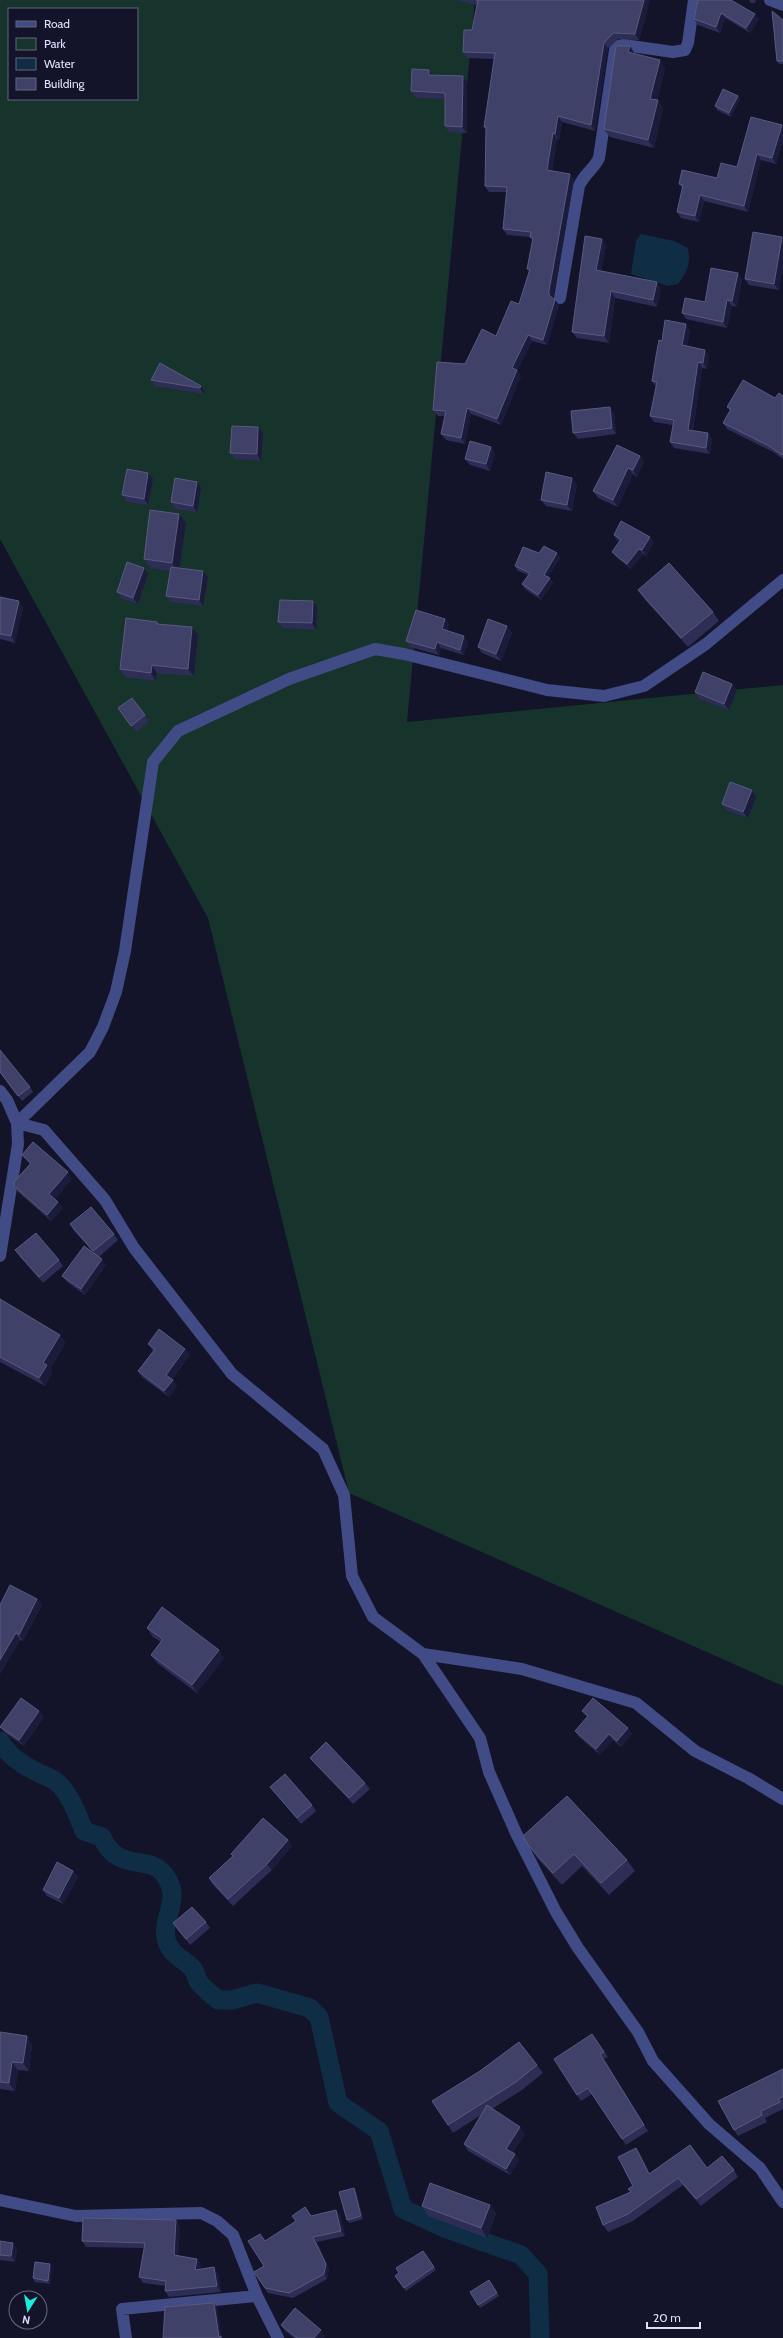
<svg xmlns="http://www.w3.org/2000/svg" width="783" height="2338" font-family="Cabin,sans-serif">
<rect width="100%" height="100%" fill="#131329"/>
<path fill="#16332c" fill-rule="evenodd" d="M0 0H475L407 722 783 685V1686L349 1493 208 918 0 539ZM9 9H137V99H9Z"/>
<path fill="#0f2e46" d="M641 234 674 241 688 248C691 263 687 272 678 284L668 286 631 274 636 241Z"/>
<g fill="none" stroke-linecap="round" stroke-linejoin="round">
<path stroke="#0f2e46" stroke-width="19" d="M0 1741C7 1754 23 1766 37 1772 42 1775 49 1777 54 1780 70 1792 77 1814 84 1831L102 1837C117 1873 148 1854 164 1874 183 1899 162 1914 166 1938 169 1955 185 1959 193 1969 196 1973 196 1977 198 1981 203 1988 211 1994 218 2000H232L257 1993 310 2008 319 2017 338 2103 379 2131 403 2209 447 2229 521 2255 538 2274 540 2338"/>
<path stroke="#414b85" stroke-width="12" d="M770 0 783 5
M560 298 579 186C584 174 594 169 599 158L615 50 619 46 624 45 673 52 685 50 688 43 694 0
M0 1091 7 1100 17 1123 18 1144 0 1256
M17 1123 90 1052 103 1027 116 992 125 951 153 762 178 731 289 679 375 649 404 654 547 690 604 696 644 686 706 644 783 580
M17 1123 44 1130 105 1200 134 1248 232 1374 323 1449 344 1495 352 1576 373 1617 423 1654 522 1669 636 1703 695 1751 748 1778 783 1799
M423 1654 480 1738 489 1772 516 1833 556 1912 578 1948 638 2032 653 2061 709 2124 760 2168 783 2202
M0 2200 76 2216 201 2213 217 2221 233 2235 257 2296 278 2338
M126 2338 122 2309 257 2296"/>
</g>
<path fill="#2d2d56" d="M455 0H650L639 40 618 39 608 48 595 131 562 122 559 140 557 139 552 171 574 179 553 297V298L559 305 547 345 532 341 517 371 521 376 501 425 471 414 465 444 446 440 441 434 445 416H438L433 410 465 364 496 336 519 304 529 271 527 269 533 241 530 237 507 235 503 229 507 192H489L485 186 486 130 484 127 494 59 467 58 463 52 472 30 477 5Z
M698 0 759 19 750 33 725 18 720 33 698 25 694 19Z
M749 0H756L755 3H751Z
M783 20V64H779L777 61Z
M635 53 665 68 657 100 663 108 654 148 610 137 604 129Z
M429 70 433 75 463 76 467 82V133L449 132 445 126V99L416 98 411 91Z
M738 96 740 99 731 117 717 110 715 106Z
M782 125 783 127V140L776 164 761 160 748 212 704 201 699 222 681 218 677 212 682 188 679 184 717 178 737 167Z
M783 238V265L779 290 749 285 745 279Z
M606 245 601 271 661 289 657 307 615 298 609 343 577 338 572 332Z
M738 273 742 280 737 307 732 306 727 328 686 319 682 313 705 302Z
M690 330 687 346 709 355 707 369 702 368 693 430 708 433 712 439 710 454 674 448 670 442 673 425 654 422 650 416 656 387 652 381 662 341Z
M151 380 201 386 205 392 204 394 155 386Z
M783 396V459L773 452 727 429 723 423 730 411 727 407 775 398Z
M614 413 616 434 578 439 573 433Z
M258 427 263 433 261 461 235 459 230 453Z
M495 453 490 471 470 465 465 459Z
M640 456 644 462 637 477 633 474 618 507 598 498 593 491Z
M148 473 153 479 148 505 127 502 122 495Z
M577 484 572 511 546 506 541 500Z
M201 488 197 512 175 509 171 502Z
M186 523 179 568 208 577 203 606 171 602 166 596 170 571 150 568 144 559Z
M614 535 654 542 646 556 643 554 631 569 616 557 612 552 620 541 617 540Z
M539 553H557L560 558 548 577 553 583 541 600 525 589 522 584 528 575 518 571 515 566Z
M148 574 138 604 121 598 117 592Z
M638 590 713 612 719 621 688 647 645 600Z
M0 597 23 608 15 643 0 639Z
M313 601 317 607 316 630 283 628 278 622Z
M445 619 449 624 447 631 468 642 464 655 441 648 439 655 410 647 406 641Z
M157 622 159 624 198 635 194 676 157 673 156 681 125 677 120 669Z
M507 626 512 633 501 661 482 653 478 647Z
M732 684 737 690 729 710 699 699 695 692Z
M122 714 145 715 149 722 136 732Z
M752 790 756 797 748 818 726 810 722 804Z
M0 1073 30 1087 33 1092 22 1101Z
M22 1155 72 1179 55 1199 63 1208 51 1221 18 1192 14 1186 30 1164 27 1161Z
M70 1224 114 1234 118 1240 99 1257 106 1265 85 1295 67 1282 62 1276 95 1254 74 1231Z
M15 1250 59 1260 63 1266 43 1283 20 1257Z
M0 1299 66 1342 50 1369 52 1373 45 1386 0 1362Z
M148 1344 185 1349 190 1355 172 1379 177 1386 169 1397 142 1377 138 1371 153 1351Z
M37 1599 42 1605 23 1641 20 1640 0 1674V1605Z
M147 1628 224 1658 197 1693 157 1663 151 1655 161 1642 153 1637Z
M582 1711 632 1734 621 1747 613 1740 600 1755 579 1737 575 1731 587 1717Z
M44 1717 24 1746 5 1733 0 1727Z
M310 1758 365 1783 370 1789 353 1804 315 1764Z
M270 1787 312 1805 316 1811 301 1824 275 1793Z
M288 1840 292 1846 272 1870 233 1906 213 1885 209 1878 233 1856 231 1854Z
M529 1846 627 1860 635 1871 609 1895 582 1866 562 1885 537 1858Z
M73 1871 78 1877 63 1904 47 1896 43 1890Z
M206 1922 210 1928 190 1945 177 1929 173 1923Z
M0 2032 32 2044 29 2071 18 2070 15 2091 0 2089Z
M592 2034 608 2057 604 2059 648 2131 626 2145 592 2094 581 2101 577 2095Z
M537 2065 543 2073 522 2090 492 2109 525 2134 513 2152 515 2154 519 2160 510 2175 468 2151 464 2144 481 2115 453 2133 448 2125Z
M783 2069V2109L765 2118 767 2122 738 2136 734 2130Z
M641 2155 650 2174 707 2168 734 2170 738 2177 701 2206 683 2185 633 2221 608 2232 603 2225 631 2192 633 2186Z
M354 2188 356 2191 363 2219 349 2223 347 2220Z
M490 2205 496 2214 487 2238 428 2216 422 2206Z
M340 2215 345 2236 317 2242 329 2269 327 2279 293 2298 268 2293 254 2272 264 2266 265 2241 311 2216Z
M180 2226 178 2256 197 2259 201 2264 200 2269 218 2273 221 2292 169 2297 165 2291 166 2286 143 2283 139 2277 144 2248 86 2247 82 2241Z
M0 2241 17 2249 15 2262 0 2260Z
M423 2251 436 2270 406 2291 395 2276 399 2273Z
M52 2267 50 2284 35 2282 33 2278Z
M489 2280 499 2296 480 2308 470 2292Z
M281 2325 325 2336 324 2338H294L285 2331Z"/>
<path fill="#1b1b3c" d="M644 0H650L639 40 635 34Z
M721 13 725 18 720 33 716 27Z
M755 14 759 19 750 33 746 28Z
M604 43 608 48 595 131 591 125Z
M630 46 635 54 628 52Z
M660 60 665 68 656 107 650 99Z
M429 70 434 76 429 75Z
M463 76 467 82V133L462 127Z
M738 96 740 99 731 117 729 113Z
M658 100 663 108 654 148 648 140Z
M558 116 562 122 559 140 555 134Z
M782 125 783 127V140L776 164 772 158Z
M553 133 557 139 551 176 547 170Z
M757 154 761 160 748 212 744 206Z
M570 174 574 179 553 297V301L549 295V291Z
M700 195 704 201 699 222 695 216Z
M782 237 783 238V265L779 290 774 284Z
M602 239 606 245 600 276 596 270Z
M738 273 742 280 737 307 732 301Z
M657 282 661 289 657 307 653 300Z
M611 291 615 298 609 343 604 336Z
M555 300 559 305 547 345 543 340Z
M727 300 732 306 727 328 723 322Z
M686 324 690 330 686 351 682 345Z
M528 335 532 341 517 371 521 376 501 425 497 419 512 368Z
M705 350 709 355 707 369 703 363Z
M698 362 702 368 692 435 688 430Z
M201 386 205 392 204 394 200 388Z
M610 407 614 413 616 434 612 428Z
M467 408 471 414 465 444 461 438Z
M258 427 263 433 261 461 257 454Z
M708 433 712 439 710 454 706 448Z
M491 447 495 453 490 471 486 464Z
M640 456 644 462 637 477 633 470Z
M628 468 633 474 618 507 613 500Z
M148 473 153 479 148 505 144 499Z
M572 478 577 484 572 511 567 505Z
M197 482 201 488 197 512 193 506Z
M179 514 186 523 179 572 172 563Z
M650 537 654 542 646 556 642 550Z
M639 549 643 554 631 569 627 564Z
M557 553 560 558 547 579 544 575Z
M144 568 148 574 138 604 133 598Z
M203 571 208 577 203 606 199 600Z
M550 578 553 583 541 600 538 595Z
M19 601 23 608 15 643 11 636Z
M313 601 317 607 316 630 312 623Z
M445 619 449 624 446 635 442 629Z
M507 626 512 633 501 661 496 654Z
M192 627 198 635 194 676 188 669Z
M464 636 468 642 464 655 460 650Z
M437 642 441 648 439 655 435 649Z
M152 665 157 673 156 681 151 673Z
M732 684 737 690 729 710 724 704Z
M752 790 756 797 748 818 743 812Z
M68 1172 72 1179 54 1200 49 1194Z
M58 1202 63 1208 51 1221 47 1215Z
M102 1259 106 1265 85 1295 81 1289Z
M60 1335 66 1342 50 1369 52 1373 45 1386 39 1378 43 1363Z
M185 1349 190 1355 170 1381 166 1375Z
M173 1380 177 1386 169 1397 164 1391Z
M37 1599 42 1605 23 1641 19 1635Z
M16 1633 20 1640 0 1674V1660Z
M219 1650 224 1658 197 1693 192 1685Z
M39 1711 44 1717 24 1746 19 1740Z
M628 1728 632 1734 621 1747 617 1741Z
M609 1734 613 1740 600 1755 596 1749Z
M288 1840 292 1846 272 1870 267 1864Z
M73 1871 78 1877 63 1904 59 1898Z
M27 2036 32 2044 29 2071 23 2063Z
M600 2054 604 2059 648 2131 644 2125Z
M12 2062 18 2070 15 2091 9 2083Z
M520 2127 525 2134 511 2155 506 2149Z
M636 2148 641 2155 654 2181 649 2174Z
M515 2154 519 2160 510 2175 506 2169Z
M354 2188 356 2191 363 2219 361 2216Z
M490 2205 496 2214 487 2238 481 2228Z
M336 2210 340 2215 345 2236 341 2231Z
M176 2220 180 2226 178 2261 174 2255Z
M313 2237 317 2242 329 2269 327 2279 324 2274Z
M13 2243 17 2249 15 2262 11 2256Z
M197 2259 201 2264 199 2276 195 2270Z
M50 2264 52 2267 50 2284 48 2281Z
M214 2267 218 2273 221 2292 217 2286Z
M214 2303 217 2307 222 2337V2338H220L219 2337Z
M321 2330 325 2336 324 2338H314Z"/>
<path fill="#404168" stroke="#595a7f" d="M476 0H644L635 34 613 33 604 43 591 125 558 116 555 134 553 133 547 170 570 174 549 291V295L555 300 543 340 528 335 512 368 517 370 497 419 467 408 461 438 441 434 446 411 433 410 437 362 465 364 482 329 496 336 511 301 519 304 530 269H527L533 238 530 237 531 232 503 229 507 187 485 186 486 127H484L495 53 463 52 464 30H472L478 0Z
M698 0H731L755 14 746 28 721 13 716 27 694 19Z
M772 11 783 20V61H777Z
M616 46H630L628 52 660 60 650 99 658 100 648 140 604 129Z
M412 69 429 70V75L463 76 462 127 445 126V93L411 91Z
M723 89 738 96 729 113 715 106Z
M751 117 782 125 772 158 757 154 744 206 700 195 695 216 677 212 683 185 679 184 682 170 717 178 721 163 737 167Z
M753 232 782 237 774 284 745 279Z
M585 236 602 239 596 270 657 282 653 300 611 291 604 336 572 332Z
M711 268 738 273 732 301 727 300 723 322 682 313 685 298 705 302Z
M665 320 686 324 682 345 705 350 703 363 698 362 688 430 708 433 706 448 670 442 674 420 650 416 657 382 652 381 656 356 659 340 662 341Z
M160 363 201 386 200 388 151 380Z
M743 380 775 398 779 393 783 396V454L782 455 769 446 723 423 731 409 727 407Z
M610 407 612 428 573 433 571 411Z
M232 426 258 427 257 454 230 453Z
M470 441 491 447 486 464 465 459Z
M617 445 640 456 633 470 628 468 613 500 593 491Z
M127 469 148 473 144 499 122 495Z
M546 472 572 478 567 505 541 500Z
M175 478 197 482 193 506 171 502Z
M150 510 179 514 172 563 144 559Z
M621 521 650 537 642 550 639 549 627 564 612 552 621 539 614 535Z
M544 546 557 553 544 575 550 578 538 595 522 584 530 573 515 566 523 547 539 553Z
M127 562 144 568 133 598 117 592Z
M669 563 713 612 681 638 638 590Z
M171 567 203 571 199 600 166 596Z
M0 597 19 601 11 636 0 634Z
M280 600 313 601 312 623 278 622Z
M416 610 445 619 442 629 464 636 460 650 437 642 435 649 406 641Z
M126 618 157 622V624L192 627 188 669 152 665 151 673 120 669Z
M488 619 507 626 496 654 478 647Z
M703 672 732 684 724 704 695 692Z
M132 698 145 715 131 726 118 708Z
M730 782 752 790 743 812 722 804Z
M0 1050 30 1087 18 1096 0 1072Z
M33 1142 68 1172 49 1194 58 1202 47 1215 14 1186V1182L31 1163 22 1155Z
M91 1207 114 1234 93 1251 70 1224Z
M36 1233 59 1260 39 1277 15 1250Z
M84 1246 102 1259 81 1289 62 1276Z
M0 1299 60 1335 43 1363 47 1365 39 1378 0 1357Z
M159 1329 185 1349 166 1375 173 1380 164 1391 138 1371 155 1349 148 1344Z
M10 1585 37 1599 19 1635 16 1633 0 1660V1605Z
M162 1607 219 1650 192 1685 151 1655 163 1639 147 1628Z
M21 1698 39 1711 19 1740 0 1727Z
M593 1698 628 1728 617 1741 609 1734 596 1749 575 1731 588 1716 582 1711Z
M326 1742 365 1783 349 1798 310 1758Z
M285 1774 312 1805 297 1818 270 1787Z
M567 1796 627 1860 601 1883 574 1854 553 1873 529 1846 523 1836Z
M263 1818 288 1840 267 1864 228 1899 209 1878 233 1856 231 1854Z
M57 1862 73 1871 59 1898 43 1890Z
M192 1907 206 1922 186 1939 173 1923Z
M0 2032 27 2036 23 2063 12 2062 9 2083 0 2082Z
M592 2034 604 2052 600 2054 644 2125 622 2139 588 2088 577 2095 554 2059Z
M519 2042 537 2065 516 2082 448 2125 432 2101 480 2071Z
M783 2069V2096L778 2099 780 2102 761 2111 762 2115 734 2130 718 2101Z
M487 2105 520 2127 506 2149 515 2154 506 2169 464 2144Z
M690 2145 707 2168 722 2156 734 2170 696 2199 678 2178 628 2214 603 2225 596 2207 631 2192 628 2189 633 2186 618 2157 636 2148 649 2174Z
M430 2183 490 2205 481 2228 422 2206Z
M354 2188 361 2216 347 2220 339 2192Z
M305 2207 311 2216 336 2210 341 2231 313 2237 326 2264 324 2274 289 2293 265 2288 254 2272 264 2266 248 2241 260 2234 265 2241 296 2221 292 2216Z
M83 2218 176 2220 174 2255 197 2259 195 2270 214 2267 217 2286 165 2291 166 2281 139 2277 145 2243 82 2241Z
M0 2241 13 2243 11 2256 0 2255Z
M423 2251 434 2267 404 2288 395 2276 399 2273 396 2268Z
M35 2262 50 2264 48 2281 33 2278Z
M489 2280 497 2293 478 2305 470 2292Z
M214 2303 219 2337 221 2336V2338H163L165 2307Z
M295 2308 321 2330 314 2338H297L281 2325Z"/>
<rect x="8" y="8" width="130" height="92" fill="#131329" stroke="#64657e"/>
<rect x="16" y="21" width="20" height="6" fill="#414b85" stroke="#64657e"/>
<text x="44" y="28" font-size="12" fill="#dde0fd">Road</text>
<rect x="16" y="38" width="20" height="12" fill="#16332c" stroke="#64657e"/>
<text x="44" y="48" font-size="12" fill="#dde0fd">Park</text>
<rect x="16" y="58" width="20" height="12" fill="#0f2e46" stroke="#64657e"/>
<text x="44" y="68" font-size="12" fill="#dde0fd">Water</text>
<rect x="16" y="78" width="20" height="12" fill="#404168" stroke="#64657e"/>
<text x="44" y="88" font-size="12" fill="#dde0fd">Building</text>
<g transform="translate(28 2310) rotate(191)"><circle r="19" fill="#131329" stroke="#64657e"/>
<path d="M0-3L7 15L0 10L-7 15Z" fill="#17efdb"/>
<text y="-6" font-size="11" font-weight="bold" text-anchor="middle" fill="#dde0fd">N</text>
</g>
<path d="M647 2322v6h53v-6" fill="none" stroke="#dde0fd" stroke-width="2"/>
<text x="653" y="2322" font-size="12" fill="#dde0fd" stroke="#131329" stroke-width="3" paint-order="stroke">20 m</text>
</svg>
